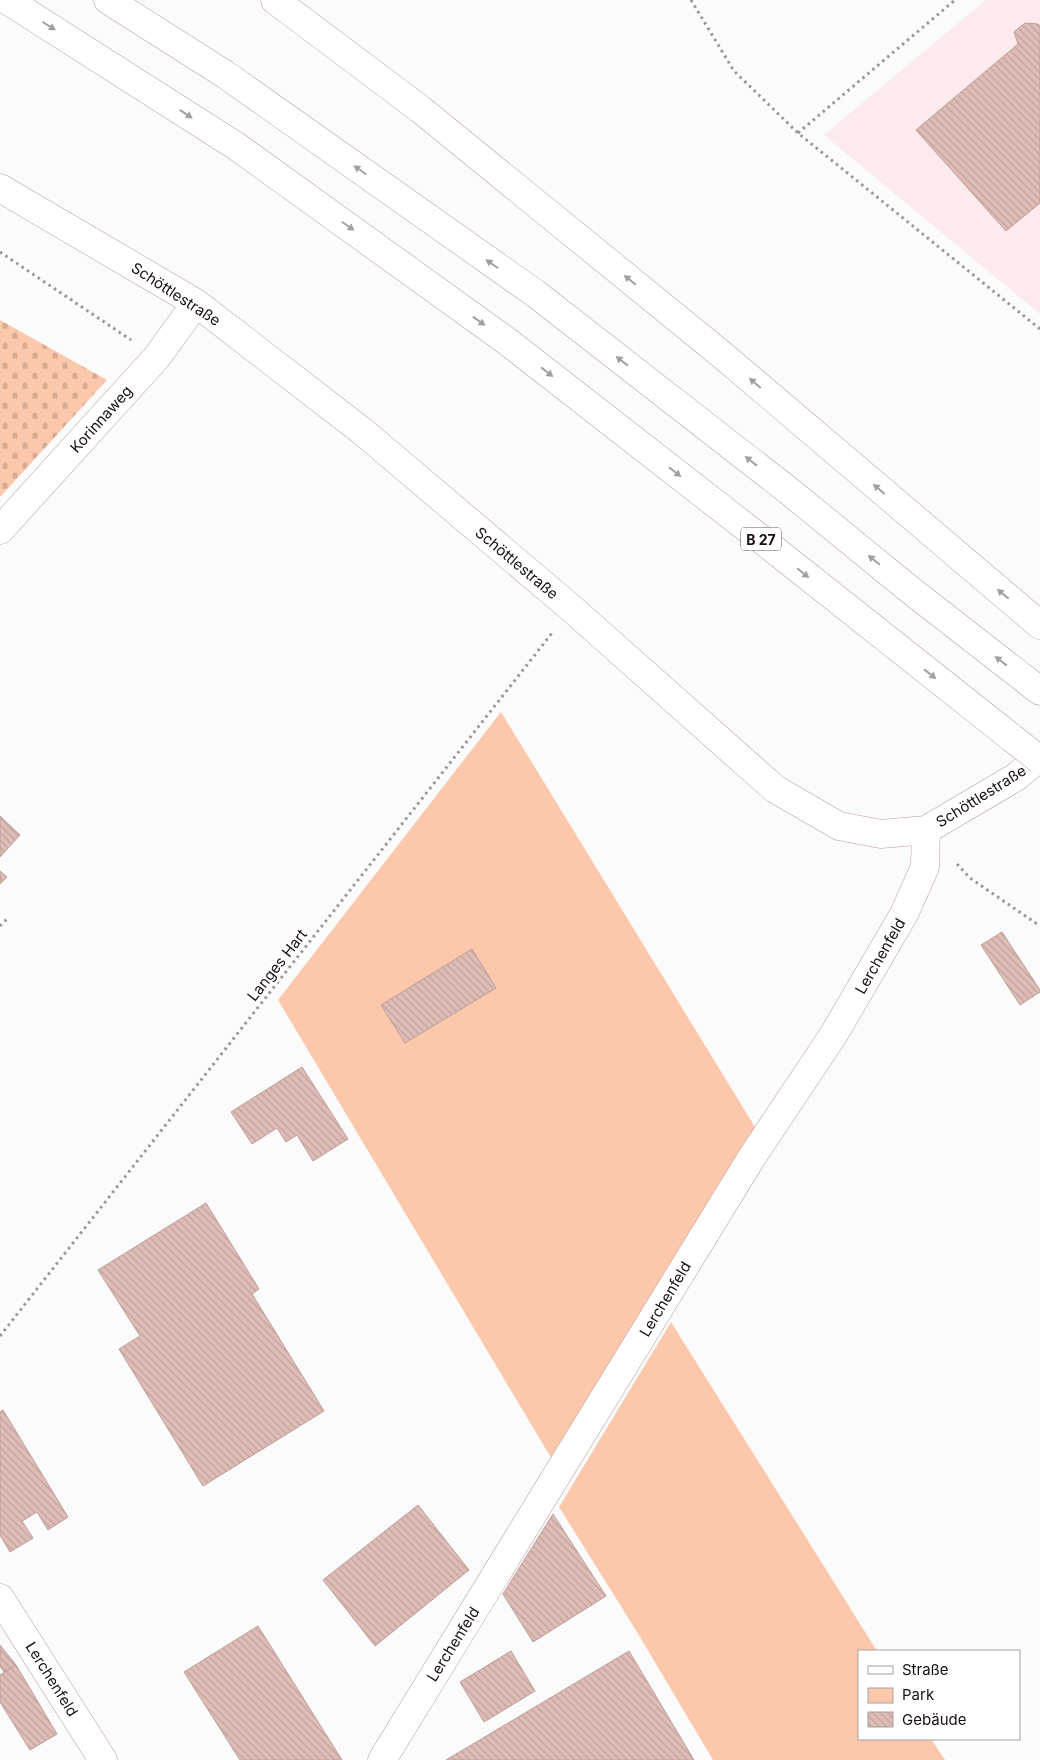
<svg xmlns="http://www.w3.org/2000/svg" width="1040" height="1760" font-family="Inter,sans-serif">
<defs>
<pattern id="cemetery-stones" width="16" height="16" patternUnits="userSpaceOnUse" patternTransform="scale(1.25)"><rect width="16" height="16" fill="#fcc8ac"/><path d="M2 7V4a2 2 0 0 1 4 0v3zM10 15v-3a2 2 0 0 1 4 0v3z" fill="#d7ab93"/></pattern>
<pattern id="building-back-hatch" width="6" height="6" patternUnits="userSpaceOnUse" patternTransform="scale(1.25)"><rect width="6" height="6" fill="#dfbdb7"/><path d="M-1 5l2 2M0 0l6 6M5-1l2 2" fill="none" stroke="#bfa19c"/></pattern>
</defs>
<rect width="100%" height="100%" fill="#fbfbfb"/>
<path fill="#fceaec" d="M986 0H1040V314L824 135Z"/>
<path fill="#fcc8ac" d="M501 712 758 1132 553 1461 278 1000Z
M671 1322 877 1651H859V1739H931L945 1760H713L637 1632 559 1507Z"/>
<path fill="url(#cemetery-stones)" d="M0 320 107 380 0 497Z"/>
<path fill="url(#building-back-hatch)" stroke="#be9e98" d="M1025 23 1038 24 1040 26V203L1006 231 916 130 1018 44 1014 32Z
M0 816 20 835 0 857Z
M0 871 7 877 0 884Z
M1002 932 1040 990V992L1020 1005 981 945Z
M472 949 496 988 405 1043 381 1005Z
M302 1067 348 1139 313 1161 297 1135 286 1142 277 1128 252 1144 231 1112Z
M206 1203 259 1289 252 1294 324 1411 203 1486 119 1349 140 1336 98 1270Z
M3 1410 68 1517 48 1530 37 1512 22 1521 33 1538 10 1552 0 1535V1412Z
M418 1505 469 1570 375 1646 323 1580Z
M553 1514 606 1596 533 1642 503 1594Z
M258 1626 342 1760H240L184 1672Z
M0 1645 16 1665 4 1672 0 1666Z
M511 1651 535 1691 484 1722 460 1682Z
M629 1651 694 1760H446Z
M16 1665 57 1734 30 1750 0 1702V1675Z"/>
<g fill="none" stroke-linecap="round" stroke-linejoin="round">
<g stroke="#bc9b9f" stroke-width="29">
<path id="minor" d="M0 188 196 303 362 431 571 608 775 789 839 826 881 834 926 830 1016 777 1040 757
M0 530 157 357 196 303
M0 1598 103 1760
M382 1760 752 1157 834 1034 904 914 925 867 926 830"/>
</g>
<g stroke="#bc9b9f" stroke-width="29">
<path id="highway" d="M7 0 236 146 508 342 757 536 1012 738
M108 0 226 75 536 294 789 491 909 589 1040 691
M275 0 420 109 721 354 1040 625"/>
</g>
<path stroke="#9a9696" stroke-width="3" stroke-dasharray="2.5 4" stroke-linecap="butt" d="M691 0 734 71 798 133 1040 329
M798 133 955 0
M0 252 131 340
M957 864 970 878 1040 926
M0 926 7 919
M0 1336 552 633"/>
<use href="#minor" stroke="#fff" stroke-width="28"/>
<use href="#highway" stroke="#fff" stroke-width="28"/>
<g stroke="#bc9b9f" stroke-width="29" stroke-linecap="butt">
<path id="highway-bridge" d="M1012 738 1040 760"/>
</g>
<use href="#highway-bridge" stroke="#fff" stroke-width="28"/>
</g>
<defs><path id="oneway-solid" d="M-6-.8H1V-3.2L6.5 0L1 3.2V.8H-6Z" transform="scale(1.25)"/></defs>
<g fill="#a39f9f">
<use href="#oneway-solid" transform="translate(49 26) rotate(32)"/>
<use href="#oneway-solid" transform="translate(186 114) rotate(33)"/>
<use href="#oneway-solid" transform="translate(360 170) rotate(-145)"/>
<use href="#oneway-solid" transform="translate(348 226) rotate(35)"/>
<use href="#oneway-solid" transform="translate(492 264) rotate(-145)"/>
<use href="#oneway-solid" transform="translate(630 280) rotate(-141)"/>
<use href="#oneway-solid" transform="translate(479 321) rotate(36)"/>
<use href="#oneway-solid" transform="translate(622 361) rotate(-142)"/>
<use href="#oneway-solid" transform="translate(547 372) rotate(38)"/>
<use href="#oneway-solid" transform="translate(755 383) rotate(-139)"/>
<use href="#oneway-solid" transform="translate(751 461) rotate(-142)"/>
<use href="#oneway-solid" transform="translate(675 472) rotate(38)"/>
<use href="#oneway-solid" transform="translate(879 489) rotate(-139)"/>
<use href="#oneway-solid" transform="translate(874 560) rotate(-141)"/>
<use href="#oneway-solid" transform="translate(803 573) rotate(39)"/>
<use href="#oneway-solid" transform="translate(1003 594) rotate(-140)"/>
<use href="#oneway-solid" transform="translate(1001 661) rotate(-142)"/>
<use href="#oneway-solid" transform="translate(930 674) rotate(38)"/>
</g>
<g text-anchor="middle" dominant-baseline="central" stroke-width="5" stroke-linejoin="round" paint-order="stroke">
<rect fill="#fff" stroke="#5f5758" stroke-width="1" x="741" y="527.5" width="40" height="23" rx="4"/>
<g font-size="14" font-weight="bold" fill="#1a0f10">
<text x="761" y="539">B 27</text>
</g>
<g font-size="15" fill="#1a0f10" stroke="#fff">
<text transform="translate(176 294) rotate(33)">Schöttlestraße</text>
<text transform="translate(101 419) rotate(-48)">Korinnaweg</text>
<text transform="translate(517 563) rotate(40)">Schöttlestraße</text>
<text transform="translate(981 796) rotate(-32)">Schöttlestraße</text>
<text transform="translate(880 956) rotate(-60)">Lerchenfeld</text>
<text transform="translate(277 965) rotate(-52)">Langes Hart</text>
<text transform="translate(665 1299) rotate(-59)">Lerchenfeld</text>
<text transform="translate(453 1644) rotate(-58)">Lerchenfeld</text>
<text transform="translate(52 1679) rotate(58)">Lerchenfeld</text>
</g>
</g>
<rect x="858" y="1650" width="162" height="90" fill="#ffffff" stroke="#a39f9f"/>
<rect x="868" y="1666" width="25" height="8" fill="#ffffff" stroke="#a39f9f"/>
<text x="902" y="1675" font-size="15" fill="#1a0f10">Straße</text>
<rect x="868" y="1688" width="25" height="15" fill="#fcc8ac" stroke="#a39f9f"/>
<text x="902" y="1700" font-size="15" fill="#1a0f10">Park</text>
<rect x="868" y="1712" width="25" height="15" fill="url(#building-back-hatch)" stroke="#a39f9f"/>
<text x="902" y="1725" font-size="15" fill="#1a0f10">Gebäude</text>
</svg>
